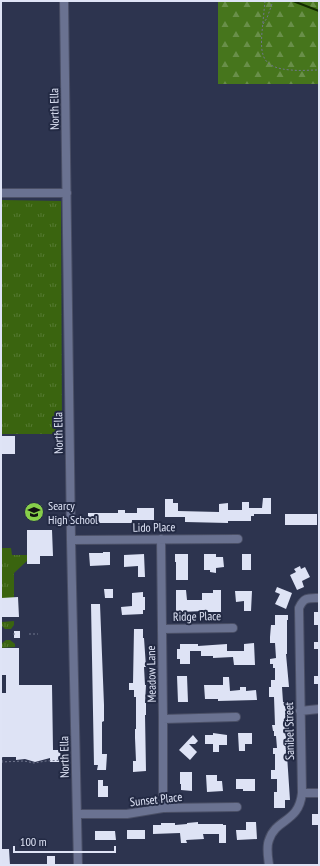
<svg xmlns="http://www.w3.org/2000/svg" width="320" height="866" font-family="'PT Sans Narrow',sans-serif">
<defs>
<pattern id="grass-tufts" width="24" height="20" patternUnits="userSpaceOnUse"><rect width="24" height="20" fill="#3a640f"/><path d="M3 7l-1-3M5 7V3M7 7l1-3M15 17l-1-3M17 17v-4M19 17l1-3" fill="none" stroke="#567a33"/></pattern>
<pattern id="forest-firs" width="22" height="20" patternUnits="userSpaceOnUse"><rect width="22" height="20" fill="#46751c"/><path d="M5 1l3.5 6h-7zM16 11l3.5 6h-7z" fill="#698f49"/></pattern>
</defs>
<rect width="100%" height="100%" fill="#2d344f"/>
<path fill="url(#grass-tufts)" d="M1 200 61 201 62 434H1Z
M1 548H11L12 555H27L28 560 14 573V605H5L4 598H1Z
M14 621V625L11 629H5L2 626V622Z
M6 640H10L15 644V647L1 648V644Z"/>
<path fill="url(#forest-firs)" d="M218 1H319V84H218Z"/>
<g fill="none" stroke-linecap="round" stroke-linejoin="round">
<path stroke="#132b00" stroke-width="2" d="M293 1 319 11"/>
</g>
<path fill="#dee3f5" d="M1 436H15V454H1Z
M263 498H271V514H254V516H251V521H228V523L185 522V517H165V499H173V503H178V511L219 512V504L228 503V510H242V502H249V508H262Z
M137 508H154V520H132V523H88V513H118V510H125V513H137Z
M285 514H317V525H285Z
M27 530H52L53 556H40V564H27Z
M103 552H110V565L90 566 89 553H103Z
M144 554 145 577H138V566L124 567V555Z
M175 554H188V580H176V562H175Z
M204 554H216V557H223L224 567 216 568V573L210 572V570H204Z
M242 554H251V570H242Z
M300 566 301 569 305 567 310 577 302 581 304 587 297 590 290 575 296 572 294 569Z
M277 587 292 593 286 609 275 604 280 594 275 592Z
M104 589H113V598H105Z
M176 590H186L187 600H202V593H213V590H221V612H202V611L182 612V611H176Z
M235 591H252L251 611H244V601L236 602Z
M143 592V597H145V610H143V614L122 615 121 607 132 606V593Z
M18 597 19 617H1V598Z
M91 604H100L104 705V721L102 722V754H107L106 770H97L98 765H94Z
M314 612H319V625H314Z
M275 615H288V620H287V654H286L289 687H282L283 702H288L289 725V755H287L290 800H285V808H274V792H277V779H271V770H275V754H273V748H277L276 736H274V731H273L272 725H275L274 697H269V687H271V680H275V668H273V664H270V659L276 658 275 643H270V637L271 625H275Z
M134 629H143V638H144L146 667H144L145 685H146L145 703H146V715H145L146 771 133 772V761H136L135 738V729H136V697H134V690H129V683H133Z
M14 631H20V638H14Z
M314 642H319V649H314Z
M254 643 255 665H234L233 657 213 658V656H201V651H190V664H180V659H177V649H180V644H198V646L227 644V651H244V644Z
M1 648H19V685H52L53 750H60L61 762H50V758L35 762 25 759 16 760V757H1V693H6V675H1Z
M177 676H187L188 702H178Z
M314 676H319V684H314Z
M223 677H229L230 691 240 690V687H246V691L256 690 257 700 218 701V699H205L204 685H223Z
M213 733 227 735V745H219V752H213V744H205V735H213Z
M238 733H252V744H245V751H239Z
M193 735 198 741 195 744H189L197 752 190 760 179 750Z
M180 772H192V791L181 790V784H180Z
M206 775H217V781H222L223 791 207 792Z
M236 779H255V791H243V789H236Z
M98 780H103V786H108V797H98Z
M312 814H318L319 825H312Z
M198 822V824H223V825H226V843H219V834H203L204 839 186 840 187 843H181L180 833 153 834V825H161V823H175V825L187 824V823Z
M246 822H256L257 839 237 840 236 830H246Z
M127 830H145V839H127Z
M95 831H115L116 840H95Z
M1 849H9L10 865H1Z
M47 856H55V865H47Z"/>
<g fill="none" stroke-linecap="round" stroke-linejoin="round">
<g stroke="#4a4f66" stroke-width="10">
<path id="minor" d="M64 1 71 540 78 865
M1 193H67
M161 539 163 719V808
M71 540 238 539
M162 629 233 628
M300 711 319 709
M163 719 236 717
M302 793H319
M77 814H127L163 808 237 807
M269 865C268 857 266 847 269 840 276 818 299 823 302 793L299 608C304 597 308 598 319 598"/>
</g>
<path stroke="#70768e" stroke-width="1" stroke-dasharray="2 2" stroke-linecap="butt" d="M265 1C264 11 263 22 262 32 260 57 263 68 291 70 300 71 310 70 319 70
M263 24 267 18 273 1
M13 634H17
M29 634H38
M1 757H2V761
M1 762 24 761 34 763 46 761 65 760"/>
<use href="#minor" stroke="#6a7291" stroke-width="8"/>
</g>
<defs>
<g id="school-disc" transform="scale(1)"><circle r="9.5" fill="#87cf4a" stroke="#232a44"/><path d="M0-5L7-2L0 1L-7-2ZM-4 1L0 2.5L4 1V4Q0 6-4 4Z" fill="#111"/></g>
</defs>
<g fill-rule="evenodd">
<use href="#school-disc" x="34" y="512"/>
</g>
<g text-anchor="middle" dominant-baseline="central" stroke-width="4" stroke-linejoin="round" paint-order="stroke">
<g font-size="12" fill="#dfe4f6" stroke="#232a44">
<text transform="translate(54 109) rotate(-91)">North Ella</text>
<text transform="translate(58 433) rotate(-91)">North Ella</text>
<text transform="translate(154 527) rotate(-1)">Lido Place</text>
<text transform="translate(197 616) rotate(-1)">Ridge Place</text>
<text transform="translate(151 674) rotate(-91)">Meadow Lane</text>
<text transform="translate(289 731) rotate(-91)">Sanibel Street</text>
<text transform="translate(64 757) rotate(-91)">North Ella</text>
<text transform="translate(156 799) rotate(-6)">Sunset Place</text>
</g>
<g font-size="12" fill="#dfe4f6" stroke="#232a44" text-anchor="start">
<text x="48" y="505">Searcy<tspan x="48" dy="14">High School</tspan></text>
</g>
</g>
<rect width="320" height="866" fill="none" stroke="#dfe4f6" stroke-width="4"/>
<path d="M14 846v6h101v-6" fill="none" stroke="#dfe4f6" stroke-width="2"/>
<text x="20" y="846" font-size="12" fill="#dfe4f6" stroke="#232a44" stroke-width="3" paint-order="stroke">100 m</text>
</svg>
